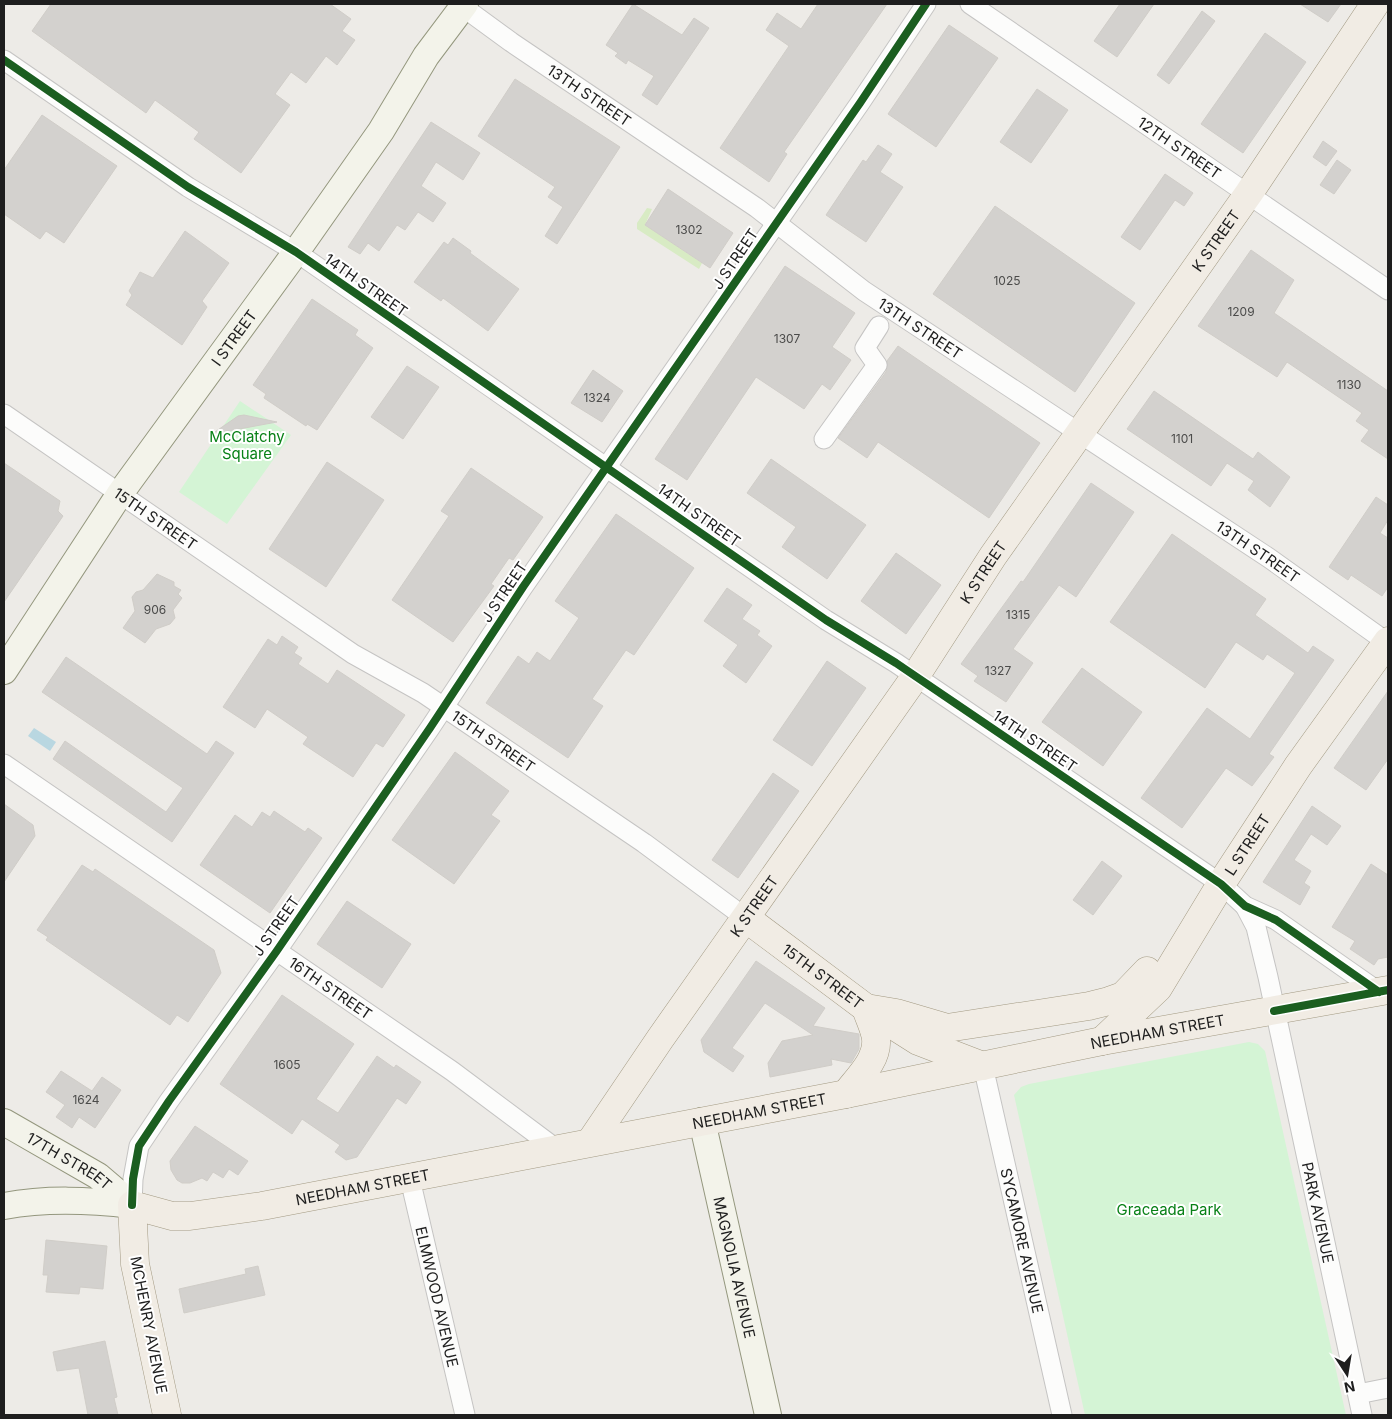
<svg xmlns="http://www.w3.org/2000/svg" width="1392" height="1419" font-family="Inter,sans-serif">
<rect width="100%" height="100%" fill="#edebe7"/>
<path fill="#d8ebc4" d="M647 208 652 209 645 225 702 263 699 269 637 229V223Z"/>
<path fill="#d4f4d5" d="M240 401 291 435 227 524 179 492Z
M1249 1042 1258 1044 1265 1051 1346 1415H1085L1014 1095 1021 1087 1029 1084Z"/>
<path fill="#b9d7e1" d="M34 728 56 742 50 751 28 736Z"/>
<path fill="#d3d1ce" stroke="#d0cdc8" d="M51 4H330L351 19 342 31 355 40 337 65 326 56 306 83 291 72 275 94 290 105 241 173 194 139 199 132 155 100 146 113 32 31Z
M633 4 682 35 694 18 709 28 657 105 642 95 654 76 628 60 626 64 615 56 618 53 606 45Z
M818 4H887L784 152 787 154 769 182 720 148 789 46 766 30 777 13 801 29Z
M1120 4H1154L1117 57 1094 41Z
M1300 4H1341L1328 22Z
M1202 11 1215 21 1169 84 1157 75Z
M949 25 998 58 936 147 888 114Z
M1265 33 1306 62 1243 153 1201 124Z
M515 79 620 147 557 244 545 236 563 207 548 197 555 187 478 136Z
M1037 89 1068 110 1031 163 1000 142Z
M42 115 117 166 64 243 46 231 40 239 4 214V170Z
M431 122 480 153 463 180 436 162 421 186 446 203 433 222 418 212 405 230 397 225 379 251 368 243 360 254 348 247Z
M1323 141 1337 151 1326 166 1313 157Z
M878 145 892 154 880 172 903 187 866 242 826 215 863 160 866 162Z
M1337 160 1351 170 1334 194 1320 185Z
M1165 174 1193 193 1184 206 1175 200 1140 250 1121 237Z
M668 189 733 233 710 268 645 225Z
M995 206 1135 303 1075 392 933 294Z
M185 231 229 263 202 301 207 307 182 345 126 305 132 295 129 291 140 272 153 278Z
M453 238 471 251 470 253 519 289 488 331 443 298 441 301 414 282 444 242 448 245Z
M1251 250 1294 280 1274 313 1388 391V459L1361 441 1369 430 1356 421 1362 413 1287 362 1277 377 1198 326Z
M785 266 855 313 832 347 851 360 830 390 822 384 804 409 756 377 687 480 655 459Z
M312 299 358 330 355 335 373 348 317 430 307 424 306 426 264 398 266 394 253 385Z
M898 346 1040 443 989 518 878 442 867 458 838 438 886 372 887 361Z
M407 366 439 387 403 439 371 417Z
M593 370 623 391 602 422 571 403Z
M1154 391 1253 459 1258 452 1290 477 1270 507 1248 490 1254 481 1227 463 1211 486 1127 429Z
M244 415 277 422 212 434 238 416Z
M771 459 866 525 827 579 782 547 796 527 747 493Z
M327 462 384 500 326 587 269 549Z
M4 463 60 501 58 511 63 516 4 602Z
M471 468 543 517 513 560 509 558 491 584 494 586 453 642 392 600 449 516 441 511Z
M1091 483 1134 512 1076 597 1059 585 1013 649 1033 663 1006 702 974 681 978 676 961 664 1021 581 1023 582Z
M1376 497 1388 505V520L1380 533 1388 538V587L1382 596 1351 575 1348 580 1329 567Z
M616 514 694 568 634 655 626 650 592 699 603 706 568 758 486 703 518 656 529 664 537 652 550 661 579 618 555 601Z
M1172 534 1266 599 1255 615 1308 653 1313 646 1334 660 1269 754 1274 757 1252 786 1226 768 1182 828 1141 798 1207 708 1250 739 1295 673 1267 654 1263 660 1236 642 1205 688 1110 622Z
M896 553 941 585 906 634 861 601Z
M157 574 174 582V586L181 590 178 594 182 598 173 610 175 618 170 624 156 629 145 643 123 628 135 611 132 597 136 592 143 590Z
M727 588 752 605 742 619 760 631 757 635 772 646 746 683 723 666 738 645 704 621Z
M282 636 298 647 294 653 302 658 298 664 328 684 337 670 405 715 383 747 376 743 353 777 303 744 308 737 267 709 255 728 223 707 268 639 277 645Z
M66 657 207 754 216 741 234 753 172 842 53 759 65 741 166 812 183 788 42 692Z
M827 661 866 688 812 766 773 740Z
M1082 668 1142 712 1103 766 1042 722Z
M1388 691V759L1366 790 1334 768Z
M455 752 509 791 491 815 500 821 454 884 392 840Z
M773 773 799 791 738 878 712 860Z
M4 804 33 825 35 836 4 882Z
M1312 806 1341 826 1327 845 1311 834 1294 860 1311 871 1304 883 1310 887 1300 905 1263 882Z
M274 811 305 832 308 828 322 838 270 913 200 865 235 815 252 827 262 812 270 817Z
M1102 861 1122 876 1093 915 1073 900Z
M1371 864 1388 875V957L1378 959 1374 965 1350 949 1355 941 1332 927Z
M82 865 93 872 95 869 214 950 221 973 188 1022 177 1015 170 1025 46 940 48 937 37 930Z
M347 901 411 944 382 988 317 944Z
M756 961 825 1008 813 1026 859 1034V1049L851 1063 831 1059 832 1065 770 1077 768 1063 782 1041 813 1035 765 1003 732 1048 744 1056 733 1072 704 1052 701 1040Z
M282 995 354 1044 316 1099 338 1113 377 1056 394 1068 396 1065 421 1082 406 1104 397 1098 357 1157 346 1160 335 1152 340 1145 302 1119 292 1134 220 1084Z
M61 1071 92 1091 102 1077 121 1090 95 1128 79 1117 72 1128 56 1117 65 1105 46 1092Z
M195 1126 248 1161 238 1175 229 1169 223 1178 213 1172 207 1181 202 1178 190 1183H182L177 1180 171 1170 170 1161Z
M46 1240 107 1246 103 1289 80 1287 79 1294 46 1292 48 1275H43Z
M258 1266 265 1295 184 1313 179 1289 246 1274 245 1269Z
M105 1341 117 1397 114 1398 118 1415H88L79 1368 57 1371 53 1352Z"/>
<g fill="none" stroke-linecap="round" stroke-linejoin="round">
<g stroke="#c5c4c3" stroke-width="21">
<g id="street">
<path id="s1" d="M459 4 511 42 757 208 864 291 1269 558 1388 643"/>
<path id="s2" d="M970 4 1388 290"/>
<path d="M4 60 188 187 296 252 826 620 896 663 1221 884 1245 906 1276 920 1379 992"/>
<path id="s3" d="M4 414 353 654 423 693 644 843 747 919"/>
<path d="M824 439 877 365 865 348 879 326"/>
<path id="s4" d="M4 764 452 1071 555 1148"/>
<path id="s5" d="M1245 906 1256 927 1268 977 1362 1415"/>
<path id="s6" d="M983 1066 1062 1415"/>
<path id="s7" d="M410 1179 465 1415"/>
<path d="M132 1205 133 1179 139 1146 169 1101 276 952 430 728 523 587 860 103 926 4"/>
<path d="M1358 1394 1388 1388"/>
</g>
</g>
<g stroke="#94977e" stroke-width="28">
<g id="secondary">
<path id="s8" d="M4 671 119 495 296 252 381 131 426 56 465 4"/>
<path id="s9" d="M702 1121 768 1415"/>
<path id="s10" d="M4 1122 98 1176 132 1205"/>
<path d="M4 1206C47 1198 89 1200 132 1205"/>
</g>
</g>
<g stroke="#a39a83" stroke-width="29">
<g id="primary">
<path id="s11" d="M747 919 866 1008 918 1041 983 1066"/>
<path id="s12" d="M1102 1041 1158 988 1221 884 1298 766 1388 641"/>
<path d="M846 1094C858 1078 878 1060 876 1039 875 1029 869 1018 866 1008L896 1013 947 1028 1089 1006 1109 1001 1123 996 1147 971"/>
<path id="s13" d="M591 1141 660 1039 915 677 993 556 1249 193 1375 4"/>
<path id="s14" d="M167 1415 135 1264 132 1205 172 1216H190L262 1206 846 1094 1102 1041 1388 990"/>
</g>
</g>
<use href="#street" stroke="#fcfcfb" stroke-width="19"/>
<use href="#secondary" stroke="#f3f3ea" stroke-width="26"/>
<use href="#primary" stroke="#f1ece4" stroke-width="28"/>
<g stroke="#fff" stroke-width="11">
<path id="cycleway" d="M4 60 188 187 296 252 826 620 896 663 1221 884 1245 906 1276 920 1379 992
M1274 1011 1388 990
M132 1205 133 1179 139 1146 169 1101 276 952 430 728 523 587 860 103 926 4"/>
</g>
<use href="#cycleway" stroke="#1b5e20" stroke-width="8"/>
</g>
<g text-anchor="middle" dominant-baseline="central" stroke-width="4" stroke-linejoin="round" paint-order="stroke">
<g font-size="12" fill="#4b4b4a">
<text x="689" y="229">1302</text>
<text x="1007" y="280">1025</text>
<text x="1241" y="311">1209</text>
<text x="787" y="338">1307</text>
<text x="1349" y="384">1130</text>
<text x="597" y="397">1324</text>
<text x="1182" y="438">1101</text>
<text x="155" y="609">906</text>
<text x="1018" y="614">1315</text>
<text x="998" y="670">1327</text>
<text x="287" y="1064">1605</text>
<text x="86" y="1099">1624</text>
</g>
<g font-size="15" fill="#1e1e1e" stroke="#fff">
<text stroke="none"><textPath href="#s1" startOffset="159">13TH STREET</textPath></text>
<text stroke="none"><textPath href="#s2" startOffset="254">12TH STREET</textPath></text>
<text stroke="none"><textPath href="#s13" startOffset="1096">K STREET</textPath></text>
<text transform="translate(735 259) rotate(-56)">J STREET</text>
<text transform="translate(366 285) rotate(35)">14TH STREET</text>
<text stroke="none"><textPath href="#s1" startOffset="564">13TH STREET</textPath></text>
<text stroke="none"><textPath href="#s8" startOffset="405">I STREET</textPath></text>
<text transform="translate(699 515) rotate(35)">14TH STREET</text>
<text stroke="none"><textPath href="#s3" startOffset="184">15TH STREET</textPath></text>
<text stroke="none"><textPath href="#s1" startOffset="969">13TH STREET</textPath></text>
<text stroke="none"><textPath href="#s13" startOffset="691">K STREET</textPath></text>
<text transform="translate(504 592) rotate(-56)">J STREET</text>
<text transform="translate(1035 741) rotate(34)">14TH STREET</text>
<text stroke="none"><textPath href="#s3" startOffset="589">15TH STREET</textPath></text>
<text stroke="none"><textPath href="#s12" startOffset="246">L STREET</textPath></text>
<text stroke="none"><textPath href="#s13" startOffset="286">K STREET</textPath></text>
<text transform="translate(276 926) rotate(-55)">J STREET</text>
<text stroke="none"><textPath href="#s11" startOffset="95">15TH STREET</textPath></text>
<text stroke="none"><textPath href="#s4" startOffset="396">16TH STREET</textPath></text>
<text stroke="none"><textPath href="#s14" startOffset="1258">NEEDHAM STREET</textPath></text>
<text stroke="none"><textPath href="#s14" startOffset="852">NEEDHAM STREET</textPath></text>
<text stroke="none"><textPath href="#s10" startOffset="76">17TH STREET</textPath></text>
<text stroke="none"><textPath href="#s14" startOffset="448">NEEDHAM STREET</textPath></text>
<text stroke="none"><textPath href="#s5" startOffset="316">PARK AVENUE</textPath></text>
<text stroke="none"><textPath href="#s6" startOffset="179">SYCAMORE AVENUE</textPath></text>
<text stroke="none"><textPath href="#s9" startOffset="150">MAGNOLIA AVENUE</textPath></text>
<text stroke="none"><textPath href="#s7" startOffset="121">ELMWOOD AVENUE</textPath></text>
<text transform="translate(149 1325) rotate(79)">MCHENRY AVENUE</text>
</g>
<g font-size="15" fill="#088117" stroke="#fff">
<text x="247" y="436">McClatchy<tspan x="247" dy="17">Square</tspan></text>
<text x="1169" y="1209">Graceada Park</text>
</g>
</g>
<rect width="1392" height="1419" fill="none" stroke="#1e1e1e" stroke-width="10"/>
<g transform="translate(1347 1374) rotate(168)" stroke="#ffffff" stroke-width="4" paint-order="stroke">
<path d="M0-4L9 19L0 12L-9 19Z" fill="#1e1e1e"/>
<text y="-8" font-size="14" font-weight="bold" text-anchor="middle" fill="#1e1e1e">N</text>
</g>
</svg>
